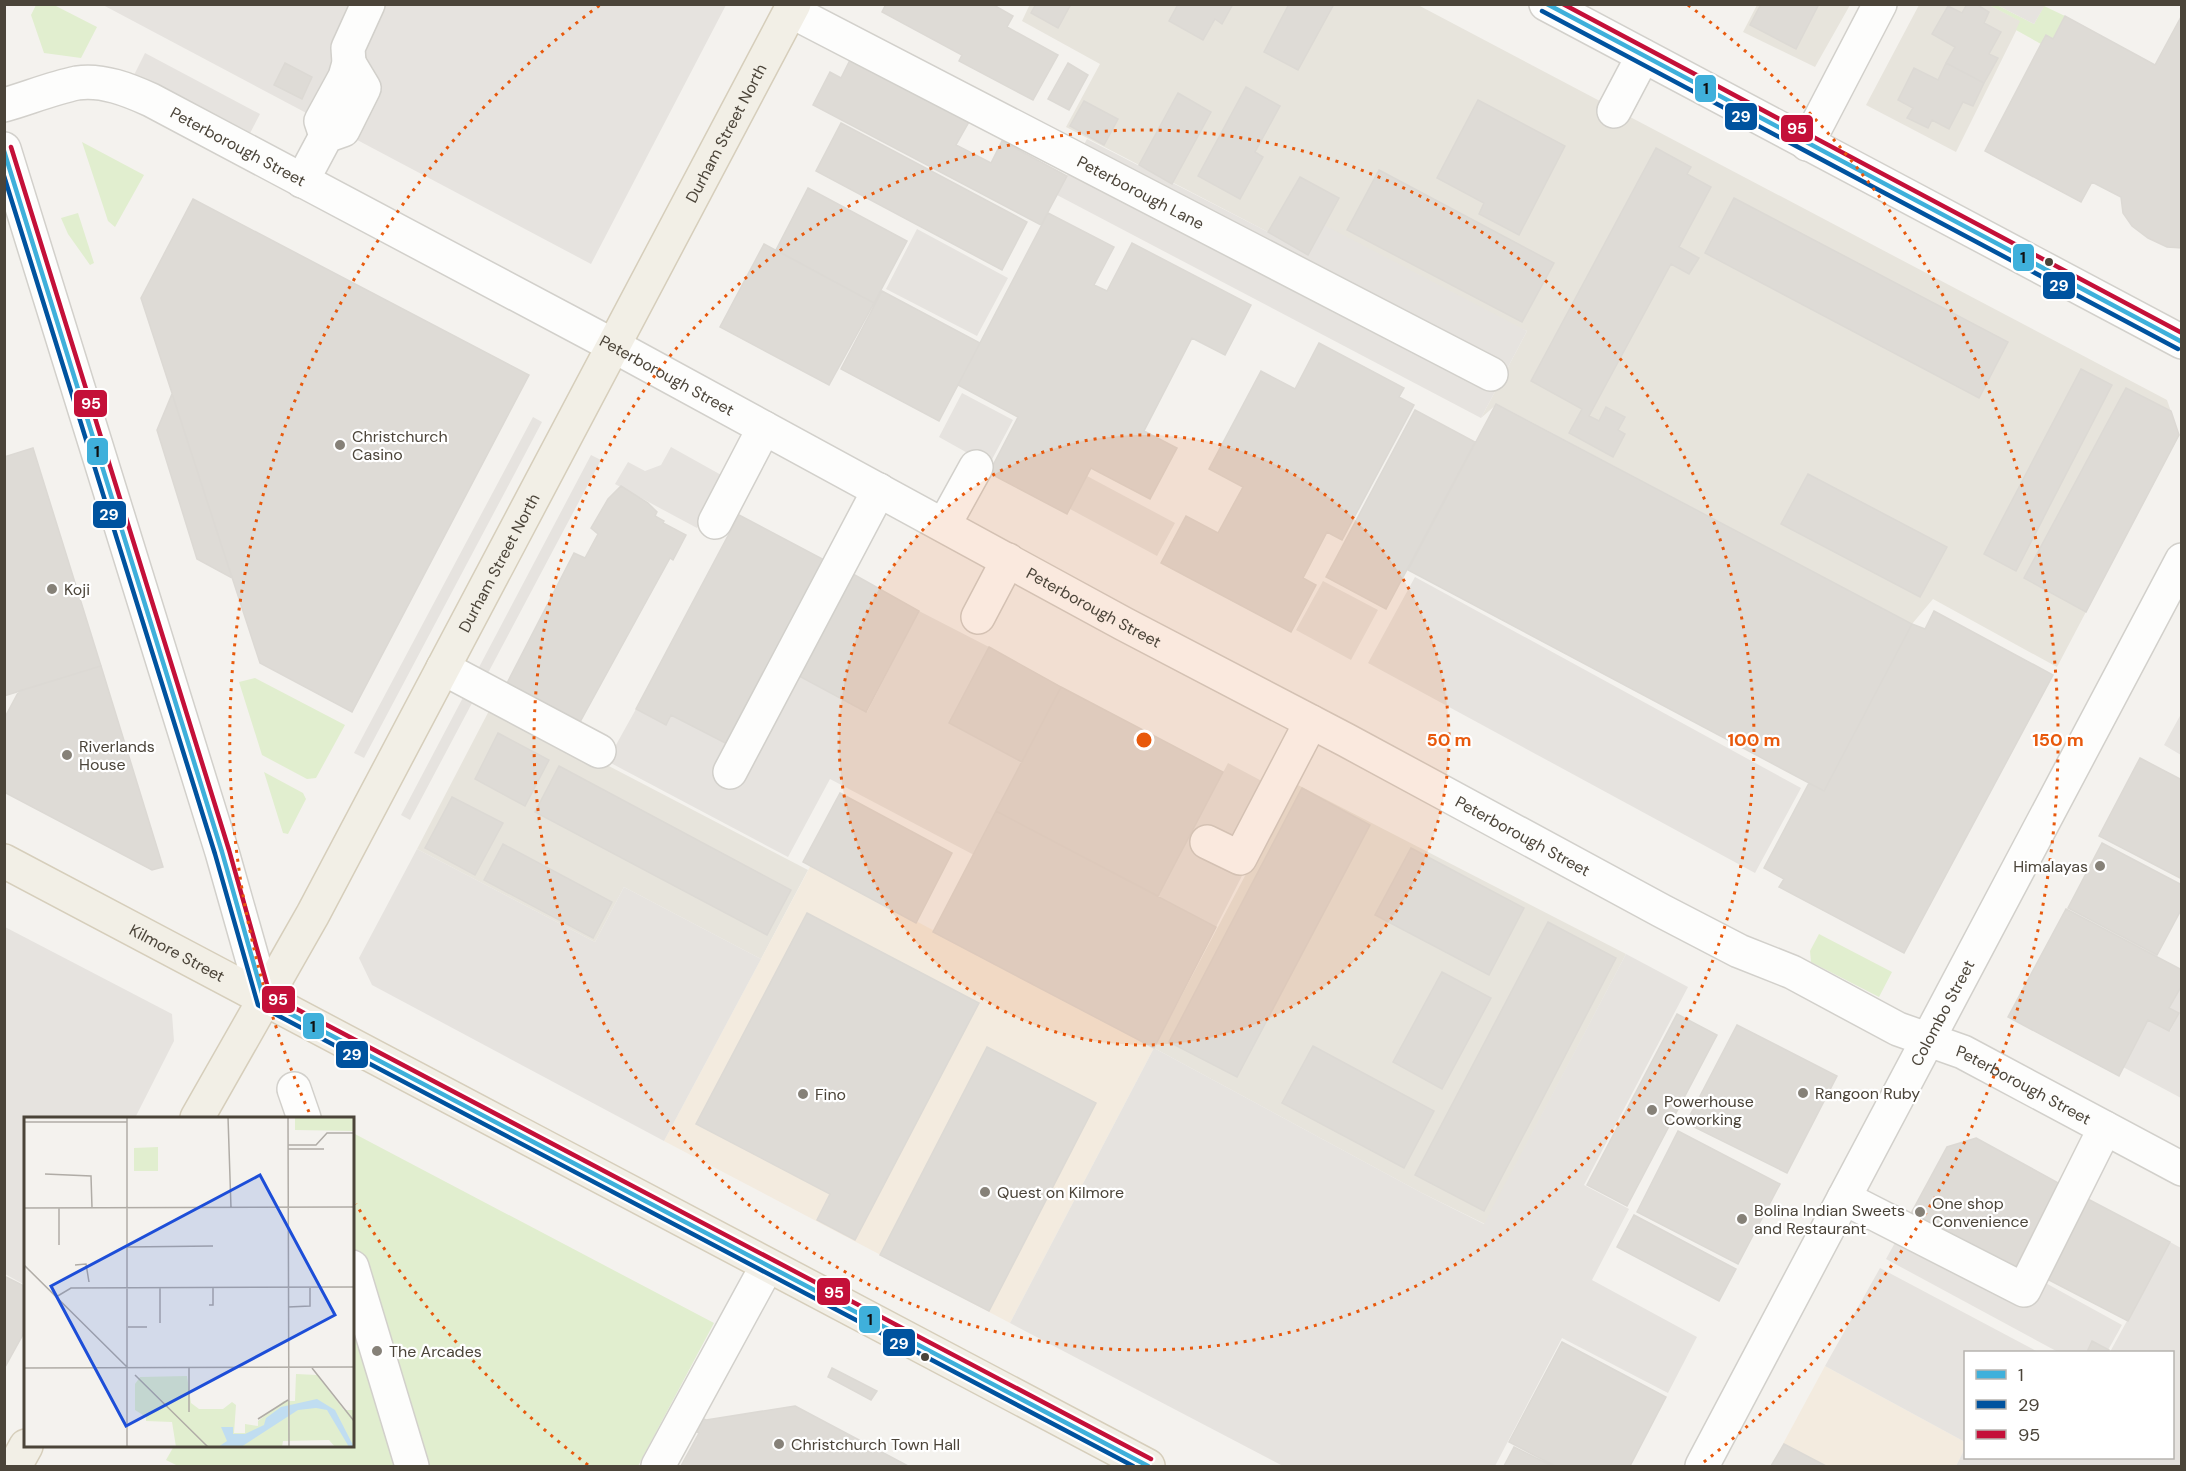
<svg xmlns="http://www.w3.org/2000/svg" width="2186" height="1471" font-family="'DM Sans',sans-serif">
<rect width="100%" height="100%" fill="#f4f2ee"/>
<path fill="#e7e4dc" d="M1030 4 1418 5 2167 400 2179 435 2057 667 1933 599 1912 624 1497 404 1481 418 1527 331 1268 232 1066 127 1100 64 1022 21Z
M1757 5H1850L1815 67 1743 32Z
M1919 5H1989L2021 21 1956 152 1866 105Z
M492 705 808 870 761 959 624 887 595 942 417 849Z
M1294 783 1626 954 1485 1224 1422 1193 1154 1048Z"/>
<path fill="#f3ebdf" d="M811 865 1154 1048 1010 1323 664 1141Z
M1825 1366 1965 1442V1448L1956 1466H1771Z"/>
<path fill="#e1eecf" d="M36 5H54L97 27 81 58 44 53 31 15Z
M1989 5H1997L2034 24 2044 6 2065 16 2053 39 2046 36 2041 44 2016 30 2020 21Z
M82 142 144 175 115 227 108 221Z
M78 213 94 263 90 265 68 234 61 218Z
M255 678 345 725 316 778 307 779 262 755 239 682Z
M264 772 303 793 306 799 288 834 283 833Z
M1819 934 1892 972 1879 997 1811 962 1810 951Z
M353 1133 714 1323 638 1466H178L166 1460 174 1446H352Z"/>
<path fill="#e6e3df" d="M103 5H726L591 264Z
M1997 5H2045L2034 24Z
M145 53 260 114 248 137 134 75Z
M1087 139 1268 232 1324 225 1527 331 1481 418 1057 195Z
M917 229 1008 278 977 336 886 289Z
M962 393 1013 420 989 465 939 437Z
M533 417 542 422 364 758 354 753Z
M671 447 723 476 697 528 615 484 628 462 645 471 661 465Z
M591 455 601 460 410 820 401 815Z
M1087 476 1175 523 1157 556 1070 509Z
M1415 577 1801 788 1755 873 1368 663Z
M1323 581 1378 610 1351 660 1296 630Z
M919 611 989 647 949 723 1022 762 974 855 830 779 788 857 607 761 636 709 666 725 671 715 799 676 867 712Z
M2181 714V755L2164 745Z
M1228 763 1284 793 1216 927 1158 896Z
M417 849 595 942 624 887 761 959 664 1141 372 985 359 958Z
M5 927 172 1014 174 1041 135 1118H26L25 1285 5 1274Z
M1626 954 1688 987 1584 1185 1629 1209 1592 1280 1697 1337 1668 1393 1562 1338 1495 1466H1283L1010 1323 1154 1048 1422 1193 1484 1224Z
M2181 985V1098L2123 1067 2148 1020 2170 1031 2179 1013 2169 1008Z
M1908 1219 2020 1269 2122 1325 2107 1352H2058L1886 1259Z
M2170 1242 2181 1248V1466H1956L1965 1448 1966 1458H2172V1352H2110Z
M1880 1268 2038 1352H1966L1965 1442 1825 1366Z"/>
<path fill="#dedbd6" stroke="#dcd9d4" stroke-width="1.5" d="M886 4H992L1013 16 1007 27 1058 55 1033 100 959 61 962 55 882 12Z
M1036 4H1071L1058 28 1031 13Z
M1174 4H1233L1222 24 1215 19 1203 40 1169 21 1177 6Z
M1289 4H1334L1298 70 1264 52Z
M1761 4H1819L1796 49 1750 25Z
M1967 4H1976L1989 12 1984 23 2001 32 1989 54 1998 58 1984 83 1946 63 1955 47 1932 34 1948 6 1962 13Z
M2182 15V248L2167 247 2148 238 2132 226 2123 213 2121 197 2092 182 2081 202 1985 151 2041 44 2046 35 2053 39 2065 16 2155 65Z
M851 58 970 120 956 145 991 163 1002 141 1067 176 1041 225 813 105 830 72 841 78Z
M285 63 312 77 302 99 274 85Z
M1068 63 1088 75 1069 110 1048 99Z
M1946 63 1984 83 1973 106 1963 102 1949 129 1932 120 1928 128 1907 118 1913 108 1898 100 1914 68 1938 80Z
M1246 87 1280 106 1255 152 1263 157 1240 199 1198 176Z
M1178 93 1211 112 1172 184 1139 165Z
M1478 100 1565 146 1519 235 1479 214 1484 203 1437 178Z
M1084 101 1118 119 1104 145 1070 126Z
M841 123 1027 222 1002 270 816 171Z
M1656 148 1691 167 1687 174 1711 187 1679 247 1699 258 1689 274 1671 264 1589 416 1599 421 1606 407 1625 417 1618 430 1625 434 1613 457 1569 433 1582 409 1531 381Z
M1379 170 1554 263 1522 322 1347 230Z
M1300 177 1339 198 1308 255 1268 232Z
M808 188 907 241 874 303 776 250Z
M1734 198 2008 342 1979 398 1705 253Z
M193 199 529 375 352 712 260 663 141 298Z
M1048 213 1114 247 1094 285 1107 291 1132 243 1251 305 1225 355 1192 338 1144 431 1177 448 1150 499 1091 468 1067 514 989 473 1018 417 958 385Z
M764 244 874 303 829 385 720 327Z
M882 291 980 343 939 421 841 369Z
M1319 343 1404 388 1399 397 1414 405 1342 540 1327 532 1303 578 1316 585 1291 632 1161 563 1186 516 1218 533 1243 487 1209 469 1261 371 1295 389Z
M2081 369 2112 385 2016 571 1984 554Z
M2126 388 2171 411 2179 435 2086 612 2024 578Z
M172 394 232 578 197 559 157 430Z
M1496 404 1912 624 1824 791 1408 570Z
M1415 410 1475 442 1386 609 1326 577Z
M33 448 101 666 4 696V457Z
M1808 474 1947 547 1920 597 1781 524Z
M621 486 648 503 657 512 655 516 664 521 663 523 686 535 673 560 670 558 580 722 527 694 505 687 574 553 585 558 598 534 591 528 608 499Z
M739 515 830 563 733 747 671 715 666 725 636 709Z
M853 574 919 611 866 712 799 676Z
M1934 611 2053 675 1904 953 1779 887 1784 879 1764 868 1809 783 1824 791 1912 624 1925 629Z
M989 647 1061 687 1022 762 949 723Z
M101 666 163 867 152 870 4 792V719L19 691Z
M1061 687 1223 772 1158 896 996 811Z
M498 733 549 760 525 806 475 779Z
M2140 758 2182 780V879L2099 836Z
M559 766 791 890 767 935 535 812Z
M1302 788 1370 825 1237 1077 1169 1042Z
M840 793 952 853 916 923 803 862Z
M452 797 503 823 475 875 425 848Z
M996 811 1216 927 1154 1048 933 932Z
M2102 843 2182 885V908L2157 955 2068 908Z
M503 844 612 902 593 938 484 880Z
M1411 848 1524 908 1489 975 1375 915Z
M2066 909 2182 970V985L2169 1008 2179 1013 2169 1031 2148 1020 2119 1076 2008 1017Z
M807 913 979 1003 855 1240 817 1220 830 1194 696 1124Z
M1548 922 1616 958 1484 1211 1415 1175Z
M1442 972 1491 998 1442 1089 1393 1062Z
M1677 1014 1717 1035 1627 1206 1587 1185Z
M1737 1025 1837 1076 1787 1173 1686 1123Z
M1313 1046 1434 1111 1404 1168 1282 1103Z
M987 1047 1096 1103 989 1311 880 1255Z
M1678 1131 1780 1184 1738 1264 1637 1212Z
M1976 1138 2062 1185 2013 1276 1908 1219 1947 1147Z
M2084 1197 2170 1242 2128 1321 2043 1277Z
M1634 1215 1736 1269 1719 1301 1617 1247Z
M4 1276 26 1287V1329L4 1369Z
M2092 1341 2109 1350 2108 1352H2087Z
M1562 1342 1666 1397 1630 1466H1555L1509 1442Z
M832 1368 877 1391 871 1400 828 1377Z
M795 1406 908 1466H681L699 1433 690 1428 697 1416 706 1420Z
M1784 1444 1826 1466H1771Z
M1514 1447 1552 1466H1504Z"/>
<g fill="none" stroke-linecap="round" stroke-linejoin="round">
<g stroke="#d2d0cb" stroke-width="36">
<g id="minor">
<path d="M1546 4 2182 342"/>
<path id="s1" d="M791 11 1491 374"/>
<path id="s2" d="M4 105C28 98 53 88 77 83 102 79 129 90 151 100L614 346 1124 624 1346 740 1662 911 1739 951 1792 972 1898 1029 1963 1052 2182 1169"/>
<path d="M1614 111 1643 56"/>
<path d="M326 136 321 121 345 77 349 63 348 48 368 4"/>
<path d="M1807 144 1880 4"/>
<path d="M4 149 222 852 264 1000"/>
<path d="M302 181 326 136 343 130 364 88 349 63"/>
<path d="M715 522 764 428"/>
<path d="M944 525 976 467"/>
<path d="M978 617 1008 560"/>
<path d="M443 668 599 751"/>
<path d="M730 772 879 490"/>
<path d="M1207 842 1240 858 1311 722"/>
<path d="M294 1089 304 1118"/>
<path d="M1844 1198 2024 1290 2105 1128"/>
<path d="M352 1267 412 1466"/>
<path d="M658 1466 767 1266"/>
<path id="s3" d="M1702 1466 2182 560"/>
</g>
</g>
<g stroke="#d6cebb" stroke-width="36">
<g id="major">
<path id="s4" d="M4 861 1148 1466"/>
<path id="s5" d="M197 1118 313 914 794 4"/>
<path d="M15 1466 26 1446"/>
</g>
</g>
<use href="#minor" stroke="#fdfdfc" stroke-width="33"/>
<use href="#major" stroke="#f2efe6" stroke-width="33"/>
<g stroke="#fff" stroke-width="9">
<path id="bus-1" d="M1547 4 2182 342
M4 151 222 852 264 1000 1148 1466"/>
</g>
<g stroke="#fff" stroke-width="9">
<path id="bus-2" d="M1542 11 2178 349
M4 176 215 854 258 1005 1133 1466"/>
</g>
<g stroke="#fff" stroke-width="9">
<path id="bus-3" d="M1563 4 2182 333
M11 147 229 850 270 995 1151 1459"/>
</g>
<use href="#bus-1" stroke="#3fb0db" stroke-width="4.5"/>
<use href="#bus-2" stroke="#00539f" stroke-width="4.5"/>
<use href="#bus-3" stroke="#c41039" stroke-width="4.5"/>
</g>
<circle cx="1144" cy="740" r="305" fill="#e8590c" fill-opacity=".12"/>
<g fill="none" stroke="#e8590c" stroke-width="3" stroke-dasharray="3 6">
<circle cx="1144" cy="740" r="305"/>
<circle cx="1144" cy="740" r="610"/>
<path d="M588 1465A914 914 0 0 1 356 1204M309 1112A914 914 0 0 1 600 5M1688 5A914 914 0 0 1 1700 1465"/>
</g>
<g fill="#4b4439" stroke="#fff" stroke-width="2">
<circle cx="2049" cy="262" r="5"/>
<circle cx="925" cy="1357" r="5"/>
</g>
<g fill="#868178" stroke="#fff" stroke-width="2">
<circle cx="340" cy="445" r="6"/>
<circle cx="52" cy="589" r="6"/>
<circle cx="67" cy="755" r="6"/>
<circle cx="2100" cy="866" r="6"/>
<circle cx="1803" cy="1093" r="6"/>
<circle cx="803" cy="1094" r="6"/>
<circle cx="1652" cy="1110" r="6"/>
<circle cx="985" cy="1192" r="6"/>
<circle cx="1920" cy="1212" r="6"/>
<circle cx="1742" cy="1219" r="6"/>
<circle cx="377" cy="1351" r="6"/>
<circle cx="779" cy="1444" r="6"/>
</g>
<g text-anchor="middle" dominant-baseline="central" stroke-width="4.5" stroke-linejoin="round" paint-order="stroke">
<g font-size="16" fill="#4b4439" stroke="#fff">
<text stroke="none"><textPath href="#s5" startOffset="1118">Durham Street North</textPath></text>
<text stroke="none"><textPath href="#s2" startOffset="252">Peterborough Street</textPath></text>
<text stroke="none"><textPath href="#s1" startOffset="394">Peterborough Lane</textPath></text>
<text stroke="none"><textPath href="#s2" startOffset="738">Peterborough Street</textPath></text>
<text stroke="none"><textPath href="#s5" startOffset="632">Durham Street North</textPath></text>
<text stroke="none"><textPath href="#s2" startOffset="1224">Peterborough Street</textPath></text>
<text stroke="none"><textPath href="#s2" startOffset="1710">Peterborough Street</textPath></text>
<text stroke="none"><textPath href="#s4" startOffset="196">Kilmore Street</textPath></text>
<text stroke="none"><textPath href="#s3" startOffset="513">Colombo Street</textPath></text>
<text stroke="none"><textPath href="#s2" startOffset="2270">Peterborough Street</textPath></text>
</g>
<g font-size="16" fill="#4b4439" stroke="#fff" text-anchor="start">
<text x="352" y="436">Christchurch<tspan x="352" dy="18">Casino</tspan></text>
<text x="64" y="589">Koji</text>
<text x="79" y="746">Riverlands<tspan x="79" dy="18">House</tspan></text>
<text x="2088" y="866" text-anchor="end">Himalayas</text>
<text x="1815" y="1093">Rangoon Ruby</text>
<text x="815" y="1094">Fino</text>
<text x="1664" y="1101">Powerhouse<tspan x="1664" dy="18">Coworking</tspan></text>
<text x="997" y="1192">Quest on Kilmore</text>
<text x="1932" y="1203">One shop<tspan x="1932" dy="18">Convenience</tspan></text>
<text x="1754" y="1210">Bolina Indian Sweets<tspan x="1754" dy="18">and Restaurant</tspan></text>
<text x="389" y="1351">The Arcades</text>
<text x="791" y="1444">Christchurch Town Hall</text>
</g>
</g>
<g transform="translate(24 1117)">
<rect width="330" height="330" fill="#f4f2ee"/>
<path d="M271 0H330V14L271 13ZM134 30V54H110V31ZM272 257 293 258 320 293H330V330H311L305 323 259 324 258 330H152L148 305 122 304V300L111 293V267L116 260 163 259 167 286 175 292H199L208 285 212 288 210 316H221V307L234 309V304L260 284H271Z" fill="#e1eecf"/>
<path d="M293 282 311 293 330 330H325L303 293 292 291 274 293 217 330H194L203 324 197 310H209V317H221L240 308 242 301 257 290Z" fill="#c0ddf1"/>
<path fill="none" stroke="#b0aca6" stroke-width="1.5" d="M103 0V330M204 0 207 91M264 0 265 330M0 5H103M264 28H292L303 16H330M264 32H300M21 57 67 59 68 91M0 91 330 90M35 91V128M103 130 189 129M0 148 103 250M51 148 62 147 65 165M136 171V206M32 180 47 171 330 170M185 188H189V171M264 190 286 189V170M104 210H123M0 251 330 250M288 251 330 304M111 258 184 330M165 295V251M234 302 264 283M110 330H147"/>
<path fill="#1d4ed8" fill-opacity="0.15" stroke="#1d4ed8" stroke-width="3" d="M236 58 311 198 102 309 27 169Z"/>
<rect width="330" height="330" fill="none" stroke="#4b4439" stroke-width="3"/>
</g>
<circle cx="1144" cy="740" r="9" fill="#e8590c" stroke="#fff" stroke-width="3"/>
<g font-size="18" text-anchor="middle" font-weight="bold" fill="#e8590c" stroke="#fff" stroke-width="4.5" stroke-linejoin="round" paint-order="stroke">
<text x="1449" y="746">50 m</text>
<text x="1754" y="746">100 m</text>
<text x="2058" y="746">150 m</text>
</g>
<g stroke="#fff" stroke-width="2">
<rect x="1694" y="74" width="23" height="29" rx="6" fill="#3fb0db"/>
<rect x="1724" y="102" width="34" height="29" rx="6" fill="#00539f"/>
<rect x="1780" y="114" width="34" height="29" rx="6" fill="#c41039"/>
<rect x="2012" y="243" width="23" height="29" rx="6" fill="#3fb0db"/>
<rect x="2042" y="271" width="34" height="29" rx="6" fill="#00539f"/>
<rect x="73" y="389" width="35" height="29" rx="6" fill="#c41039"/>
<rect x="86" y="437" width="23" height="29" rx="6" fill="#3fb0db"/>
<rect x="92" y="500" width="35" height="29" rx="6" fill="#00539f"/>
<rect x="261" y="985" width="35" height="29" rx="6" fill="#c41039"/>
<rect x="302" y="1012" width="23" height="28" rx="6" fill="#3fb0db"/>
<rect x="335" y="1040" width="34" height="29" rx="6" fill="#00539f"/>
<rect x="816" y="1277" width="35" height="29" rx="6" fill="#c41039"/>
<rect x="858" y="1305" width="23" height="29" rx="6" fill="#3fb0db"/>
<rect x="882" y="1328" width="34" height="29" rx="6" fill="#00539f"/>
</g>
<g font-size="16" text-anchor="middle" font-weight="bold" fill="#fff">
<text x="1741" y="122">29</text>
<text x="1797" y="134">95</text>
<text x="2059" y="291">29</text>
<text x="91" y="409">95</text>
<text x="109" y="520">29</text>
<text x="278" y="1005">95</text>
<text x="352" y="1060">29</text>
<text x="834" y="1298">95</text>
<text x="899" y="1349">29</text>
</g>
<g font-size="16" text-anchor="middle" font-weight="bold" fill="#111">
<text x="1706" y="94">1</text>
<text x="2023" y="263">1</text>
<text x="97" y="457">1</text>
<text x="313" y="1032">1</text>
<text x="870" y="1325">1</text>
</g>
<rect width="2186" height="1471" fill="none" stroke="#4b4439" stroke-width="12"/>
<rect x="1964" y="1351" width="210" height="108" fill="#ffffff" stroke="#b7b4b0" stroke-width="1.5"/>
<rect x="1976" y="1370" width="30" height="9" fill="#3fb0db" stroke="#b7b4b0" stroke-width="1.5"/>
<text x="2018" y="1381" font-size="18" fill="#4b4439">1</text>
<rect x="1976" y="1400" width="30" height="9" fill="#00539f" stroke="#b7b4b0" stroke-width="1.5"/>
<text x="2018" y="1411" font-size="18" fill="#4b4439">29</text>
<rect x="1976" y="1430" width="30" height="9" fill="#c41039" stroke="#b7b4b0" stroke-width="1.5"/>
<text x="2018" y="1441" font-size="18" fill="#4b4439">95</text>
</svg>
